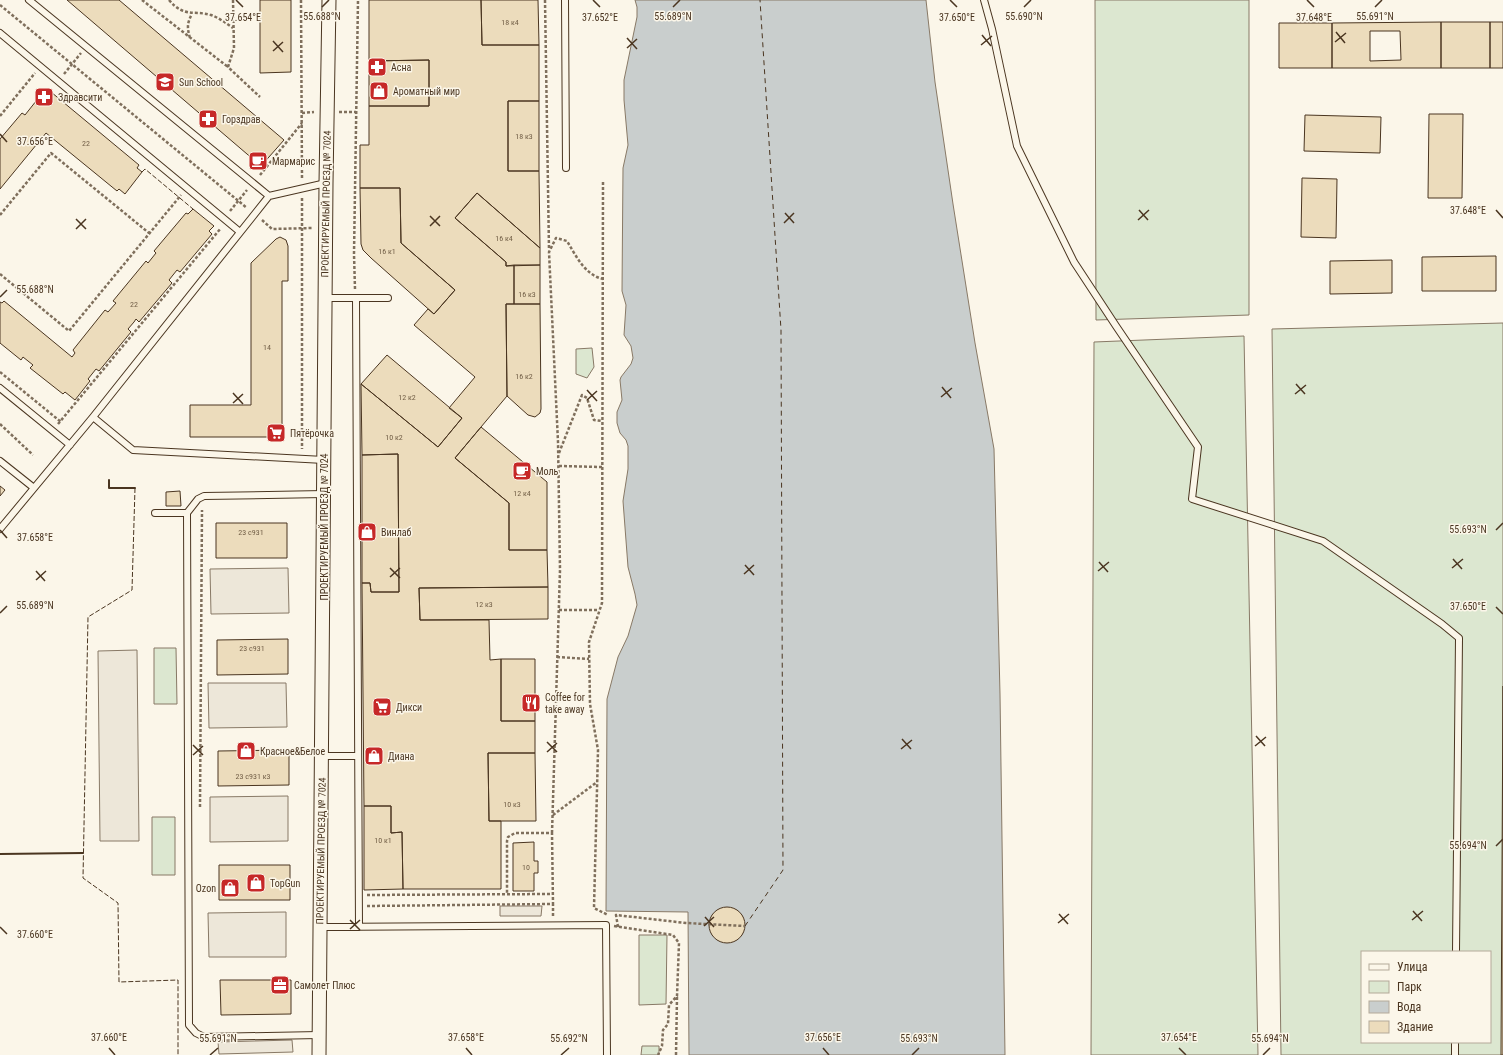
<svg xmlns="http://www.w3.org/2000/svg" width="1503" height="1055" font-family="'Roboto Condensed',sans-serif">
<rect width="100%" height="100%" fill="#fbf6e9"/>
<path fill="#dce7d0" stroke="#887966" fill-rule="evenodd" d="M1095 0H1249V315L1096 320Z
M1503 323V1055H1281L1272 329ZM1362 952H1490V1042H1362Z
M1244 336 1258 1055H1091L1094 342Z
M592 348 594 367 587 378 576 374V349Z
M154 648H176L177 704H154Z
M152 817H175V875H152Z
M639 935H667L666 1004 639 1005Z
M642 1046H659V1055H641Z"/>
<path fill="#ede7d9" stroke="#887966" d="M288 568 289 613 211 614 210 569Z
M137 650 139 841H100L98 651Z
M208 683H286L287 727 209 728Z
M288 796V841L210 842V797Z
M500 906H542L541 916H500Z
M286 912V957H209L208 913Z
M292 1040 293 1052 219 1054 218 1042Z"/>
<path fill="#c9cecd" stroke="#887966" d="M635 0H926L935 82 953 204 975 343 994 449 1000 694 1005 1055H689L688 912 606 911 607 699 618 657 628 636 637 605 635 594 628 567 623 501 628 469V446L626 440 620 433 617 423V412L622 400 620 380 621 377 631 364 633 358 631 346 624 335 626 305 622 291 623 168 628 145 624 100V80L637 17V7Z"/>
<g fill="none" stroke-linecap="round" stroke-linejoin="round">
<path stroke="#4a3520" stroke-width="1" stroke-dasharray="5 4" stroke-linecap="butt" d="M745 926 783 870 781 330 760 0"/>
</g>
<path fill="#ecdcbc" stroke="#4a3520" fill-rule="evenodd" d="M67 0H119L284 140 261 166Z
M260 0H291V72L260 73Z
M369 0H481L482 45H539V101H508V171H539L540 248 477 193 455 218 506 262V266L514 265V304H506L507 396 455 458 509 503V550H547L548 587 419 588 420 620H489L490 660 501 659V721H535V753H488L489 821H501V889H403L402 832 391 833V806H364L362 583H370L371 592H399L398 454 362 455 361 384 438 447 462 418 449 408 475 377 414 325 428 309 434 314 455 290 401 243 400 188H360V145H369V106H429V60L369 61Z
M481 0H538L539 45H482Z
M1441 22V68H1332V23ZM1370 31H1400L1401 60 1370 61Z
M1441 22H1490V68H1441Z
M1490 22H1503V68H1490Z
M1279 23H1332V68H1279Z
M429 60V106H369V61Z
M44 91 49 95 51 92 139 165 137 168 142 172 125 194 119 189 117 191 46 133 0 189V139L22 113 25 115Z
M508 101H539V171H508Z
M1429 114H1463L1462 198H1428Z
M1305 115 1381 117 1380 153 1304 151Z
M1302 178 1337 179 1336 238 1301 237Z
M360 188H400L401 243 455 290 434 314 371 258 363 250 361 244Z
M477 193 540 248V265L506 266V262L455 218Z
M193 209 214 226 209 231 212 234 180 272 177 270 169 280 172 283 139 322 136 319 134 322 128 329 131 332 99 371 96 369 88 379 90 381 75 400 65 392 63 394 30 368 33 365 23 357 21 360 0 343V302L2 303 4 301 72 357 75 353 73 350 105 310 108 312 116 303 113 301 146 261 148 263 156 253 154 251 186 213 188 214Z
M280 237 286 240 288 246V281H282V437H190V405H251V263L276 239Z
M1496 256V291H1422V257Z
M1392 260V293L1330 294V261Z
M514 265H540V304H514Z
M506 304H540L541 409 540 413 535 417 528 415 507 396Z
M387 355 462 418 438 447 361 384Z
M481 427 547 482V550H509V503L455 458Z
M398 454 399 592H371L370 583H362V455Z
M0 486 5 490 0 496Z
M180 491 181 506H166V492Z
M216 523H287V558H216Z
M548 587V619L420 620 419 588Z
M288 639V674L217 675V640Z
M501 659H535V721H501Z
M1503 686V1055H1501Z
M289 750V785L218 786V751Z
M488 753H535L536 821H489Z
M364 806H391V833L402 832 403 889 364 890Z
M534 842V861H538V873H534V891H513V843Z
M219 865H290V900H219Z
M709 925a18 18 0 1 1 36 0a18 18 0 1 1-36 0Z
M220 980H291V1014L221 1015Z"/>
<g fill="none" stroke-linecap="round" stroke-linejoin="round">
<g stroke="#4a3520" stroke-width="8">
<path id="service" d="M29 0 269 196
M565 0 566 168
M984 0 992 29 1017 146 1074 262 1116 326 1198 447 1192 499 1323 541 1442 624 1459 638 1456 952
M0 33 240 232
M325 298H388
M356 298 359 927
M0 388 70 445
M93 417 133 450 324 460
M0 461 34 488
M155 513H187
M0 529 93 417 269 196 326 183
M322 756H358
M320 927 606 925 607 1055
M319 1035 204 1037 196 1033 189 1025 187 513 198 499 204 496 324 494
M1455 1055V1042"/>
</g>
<g stroke="#4a3520" stroke-width="15">
<path id="minor" d="M319 1055 326 183 329 0"/>
</g>
<path stroke="#7f6f5c" stroke-width="2.5" stroke-dasharray="3 2" stroke-linecap="butt" d="M142 0 228 67
M169 0C184 18 194 10 211 15 219 18 226 23 233 28
M233 0 234 48 228 67 260 97
M301 0 302 179
M545 0 549 250
M0 5 247 208
M190 38C187 28 187 23 192 14
M64 74 81 53
M339 112H356
M302 113 314 112
M0 116 35 73
M260 175 302 123
M603 182 602 603 589 642 590 704 598 750 594 908 608 915
M302 198V449
M230 211 247 190
M0 215 51 153 149 233
M262 220 272 229 313 228
M0 274 69 331 181 195
M355 289 354 254 358 0
M0 372 61 422
M0 424 33 455
M58 424 221 228
M559 453 582 395 587 398 594 420 602 421
M559 466 602 467
M559 610H599
M557 657 589 659
M200 807 202 510
M553 815 597 782
M552 833 560 570 558 442 549 252 556 238 567 241C576 256 585 275 603 279
M367 895 552 894
M367 906 553 904 552 833H515L508 837 507 841V894
M553 916V904
M614 926 673 935 679 943 677 996 669 1005 668 1024 663 1030 662 1046 658 1055
M618 927 616 915 686 923 745 926
M676 1055 677 997"/>
<use href="#service" stroke="#fbf6e9" stroke-width="6"/>
<use href="#minor" stroke="#fbf6e9" stroke-width="13"/>
<path stroke="#4a3520" stroke-width="1" stroke-dasharray="5 2" stroke-linecap="butt" d="M142 172 145 169 193 209
M135 488 132 590 88 617 83 878 118 903 119 982 178 980V1055"/>
<path stroke="#4a3520" stroke-width="2" d="M109 480V488H135
M0 854 83 853"/>
</g>
<path fill="none" stroke="#4a3520" stroke-width="1.5" d="M236 0 243 7M593 0 600 7M950 0 957 7M1307 0 1314 7M322 7 329 0M673 7 680 0M1024 7 1031 0M1375 7 1382 0M1336 32 1345 43M982 35 991 46M627 38 637 49M273 41 283 52M1335 42 1346 33M981 45 992 36M627 48 637 39M273 51 283 42M0 134 7 142M1139 210 1148 220M1496 210 1503 218M785 213 794 223M430 216 440 226M76 219 86 229M1138 220 1149 210M784 223 794 213M430 226 440 216M76 229 86 219M0 297 7 290M1296 384 1305 394M942 387 951 398M587 390 597 401M233 393 243 404M1295 394 1306 385M941 397 952 388M587 400 597 391M233 403 243 394M0 530 7 538M1496 530 1503 523M1453 559 1462 569M1099 562 1108 572M745 565 754 575M390 568 400 578M1452 568 1463 559M36 571 45 581M1098 571 1109 562M744 574 754 565M390 577 400 568M36 580 46 571M1496 607 1503 614M0 613 7 606M1256 736 1265 746M902 739 911 749M547 742 557 752M193 745 203 755M1255 746 1266 737M901 749 912 740M547 752 557 743M193 755 203 746M1496 846 1503 839M1413 911 1422 921M1059 914 1068 924M705 917 714 927M350 920 360 930M1412 920 1423 911M1058 923 1069 914M704 926 714 917M0 927 7 934M350 929 360 920M109 1048 115 1055M466 1048 472 1055M823 1048 829 1055M1179 1048 1186 1055M210 1055 218 1048M561 1055 569 1048M912 1055 919 1048M1263 1055 1270 1048"/>
<defs>
<g id="pharmacy-square" transform="scale(1)"><rect x="-9" y="-9" width="18" height="18" rx="4" fill="#c62828" stroke="#fbf6e9"/><path d="M-2-6h4v4h4v4h-4v4h-4v-4h-4v-4h4Z" fill="#fff"/></g>
<g id="school-square" transform="scale(1)"><rect x="-9" y="-9" width="18" height="18" rx="4" fill="#c62828" stroke="#fbf6e9"/><path d="M0-5L7-2L0 1L-7-2ZM-4 1L0 2.5L4 1V4Q0 6-4 4Z" fill="#fff"/></g>
<g id="shop-square" transform="scale(1)"><rect x="-9" y="-9" width="18" height="18" rx="4" fill="#c62828" stroke="#fbf6e9"/><path d="M-5-2.5h2.3a2.7 3.5 0 0 1 5.4 0H5L5.5 6h-11ZM-1.5-2.5h3a1.5 2.3 0 0 0-3 0Z" fill="#fff"/></g>
<g id="cafe-square" transform="scale(1)"><rect x="-9" y="-9" width="18" height="18" rx="4" fill="#c62828" stroke="#fbf6e9"/><path d="M-5.5-4.5H6V0H3Q3 3.5 0 3.5H-2.5Q-5.5 3.5-5.5 0ZM3-3.2v2h1.7v-2ZM-6 4.5H4V6H-6Z" fill="#fff"/></g>
<g id="supermarket-square" transform="scale(1)"><rect x="-9" y="-9" width="18" height="18" rx="4" fill="#c62828" stroke="#fbf6e9"/><path d="M-6-5.5h2.5l.6 2H6L4.5 2H-2.5L-4.4-4H-6ZM-1.5 3.2a1.3 1.3 0 1 0 .1 0ZM3 3.2a1.3 1.3 0 1 0 .1 0Z" fill="#fff"/></g>
<g id="restaurant-square" transform="scale(1)"><rect x="-9" y="-9" width="18" height="18" rx="4" fill="#c62828" stroke="#fbf6e9"/><path d="M-5-6h1v4h1v-4h1v4h1v-4h1v5L-1.5 .5V6h-2V.5L-5-1ZM5-6V6H3V1.5H1.5Q1.5-4 5-6Z" fill="#fff"/></g>
<g id="office-square" transform="scale(1)"><rect x="-9" y="-9" width="18" height="18" rx="4" fill="#c62828" stroke="#fbf6e9"/><path d="M-6-3h4V-5.5h4V-3h4V5H-6ZM-1-4.5V-3h2v-1.5ZM-6 0V1H6V0Z" fill="#fff"/></g>
</defs>
<g fill-rule="evenodd">
<use href="#pharmacy-square" x="377" y="67"/>
<use href="#school-square" x="165" y="82"/>
<use href="#shop-square" x="379" y="91"/>
<use href="#pharmacy-square" x="44" y="97"/>
<use href="#pharmacy-square" x="208" y="119"/>
<use href="#cafe-square" x="258" y="161"/>
<use href="#supermarket-square" x="276" y="433"/>
<use href="#cafe-square" x="522" y="471"/>
<use href="#shop-square" x="367" y="532"/>
<use href="#restaurant-square" x="531" y="703"/>
<use href="#supermarket-square" x="382" y="707"/>
<use href="#shop-square" x="246" y="751"/>
<use href="#shop-square" x="374" y="756"/>
<use href="#shop-square" x="256" y="883"/>
<use href="#shop-square" x="230" y="888"/>
<use href="#office-square" x="280" y="985"/>
</g>
<g text-anchor="middle" dominant-baseline="central" stroke-width="3" stroke-linejoin="round" paint-order="stroke">
<g font-size="8" fill="#725f47">
<text x="510" y="22">18 к4</text>
<text x="524" y="136">18 к3</text>
<text x="86" y="143">22</text>
<text x="504" y="238">16 к4</text>
<text x="387" y="251">16 к1</text>
<text x="527" y="294">16 к3</text>
<text x="134" y="304">22</text>
<text x="267" y="347">14</text>
<text x="524" y="376">16 к2</text>
<text x="407" y="397">12 к2</text>
<text x="394" y="437">10 к2</text>
<text x="522" y="493">12 к4</text>
<text x="251" y="532">23 с931</text>
<text x="484" y="604">12 к3</text>
<text x="252" y="648">23 с931</text>
<text x="253" y="776">23 с931 к3</text>
<text x="512" y="804">10 к3</text>
<text x="383" y="840">10 к1</text>
<text x="526" y="867">10</text>
</g>
<g font-size="10" fill="#4a3520" stroke="#fbf6e9" text-anchor="start">
<text x="391" y="67">Асна</text>
<text x="179" y="82">Sun School</text>
<text x="393" y="91">Ароматный мир</text>
<text x="58" y="97">Здравсити</text>
<text x="222" y="119">Горздрав</text>
<text x="272" y="161">Мармарис</text>
<text x="290" y="433">Пятёрочка</text>
<text x="536" y="471">Моль</text>
<text x="381" y="532">Винлаб</text>
<text x="545" y="697">Coffee for<tspan x="545" dy="12">take away</tspan></text>
<text x="396" y="707">Дикси</text>
<text x="260" y="751">Красное&amp;Белое</text>
<text x="388" y="756">Диана</text>
<text x="270" y="883">TopGun</text>
<text x="216" y="888" text-anchor="end">Ozon</text>
<text x="294" y="985">Самолет Плюс</text>
</g>
<g font-size="10" fill="#4a3520" stroke="#fbf6e9">
<text transform="translate(326 204) rotate(-89)">ПРОЕКТИРУЕМЫЙ ПРОЕЗД № 7024</text>
<text transform="translate(324 527) rotate(-90)">ПРОЕКТИРУЕМЫЙ ПРОЕЗД № 7024</text>
<text transform="translate(321 851) rotate(-89)">ПРОЕКТИРУЕМЫЙ ПРОЕЗД № 7024</text>
</g>
</g>
<g font-size="10" text-anchor="middle" fill="#4a3520" stroke="#fbf6e9" stroke-width="3" stroke-linejoin="round" paint-order="stroke">
<text x="322" y="20">55.688°N</text>
<text x="673" y="20">55.689°N</text>
<text x="1024" y="20">55.690°N</text>
<text x="1375" y="20">55.691°N</text>
<text x="243" y="21">37.654°E</text>
<text x="600" y="21">37.652°E</text>
<text x="957" y="21">37.650°E</text>
<text x="1314" y="21">37.648°E</text>
<text x="35" y="145">37.656°E</text>
<text x="1468" y="214">37.648°E</text>
<text x="35" y="293">55.688°N</text>
<text x="1468" y="533">55.693°N</text>
<text x="35" y="541">37.658°E</text>
<text x="35" y="609">55.689°N</text>
<text x="1468" y="610">37.650°E</text>
<text x="1468" y="849">55.694°N</text>
<text x="35" y="938">37.660°E</text>
<text x="109" y="1041">37.660°E</text>
<text x="466" y="1041">37.658°E</text>
<text x="823" y="1041">37.656°E</text>
<text x="1179" y="1041">37.654°E</text>
<text x="218" y="1042">55.691°N</text>
<text x="569" y="1042">55.692°N</text>
<text x="919" y="1042">55.693°N</text>
<text x="1270" y="1042">55.694°N</text>
</g>
<rect x="1361" y="951" width="130" height="92" fill="#fbf6e9" stroke="#b4a999"/>
<rect x="1369" y="964" width="20" height="6" fill="#fbf6e9" stroke="#b4a999"/>
<text x="1397" y="971" font-size="12" fill="#4a3520">Улица</text>
<rect x="1369" y="981" width="20" height="12" fill="#dce7d0" stroke="#b4a999"/>
<text x="1397" y="991" font-size="12" fill="#4a3520">Парк</text>
<rect x="1369" y="1001" width="20" height="12" fill="#c9cecd" stroke="#b4a999"/>
<text x="1397" y="1011" font-size="12" fill="#4a3520">Вода</text>
<rect x="1369" y="1021" width="20" height="12" fill="#ecdcbc" stroke="#b4a999"/>
<text x="1397" y="1031" font-size="12" fill="#4a3520">Здание</text>
</svg>
